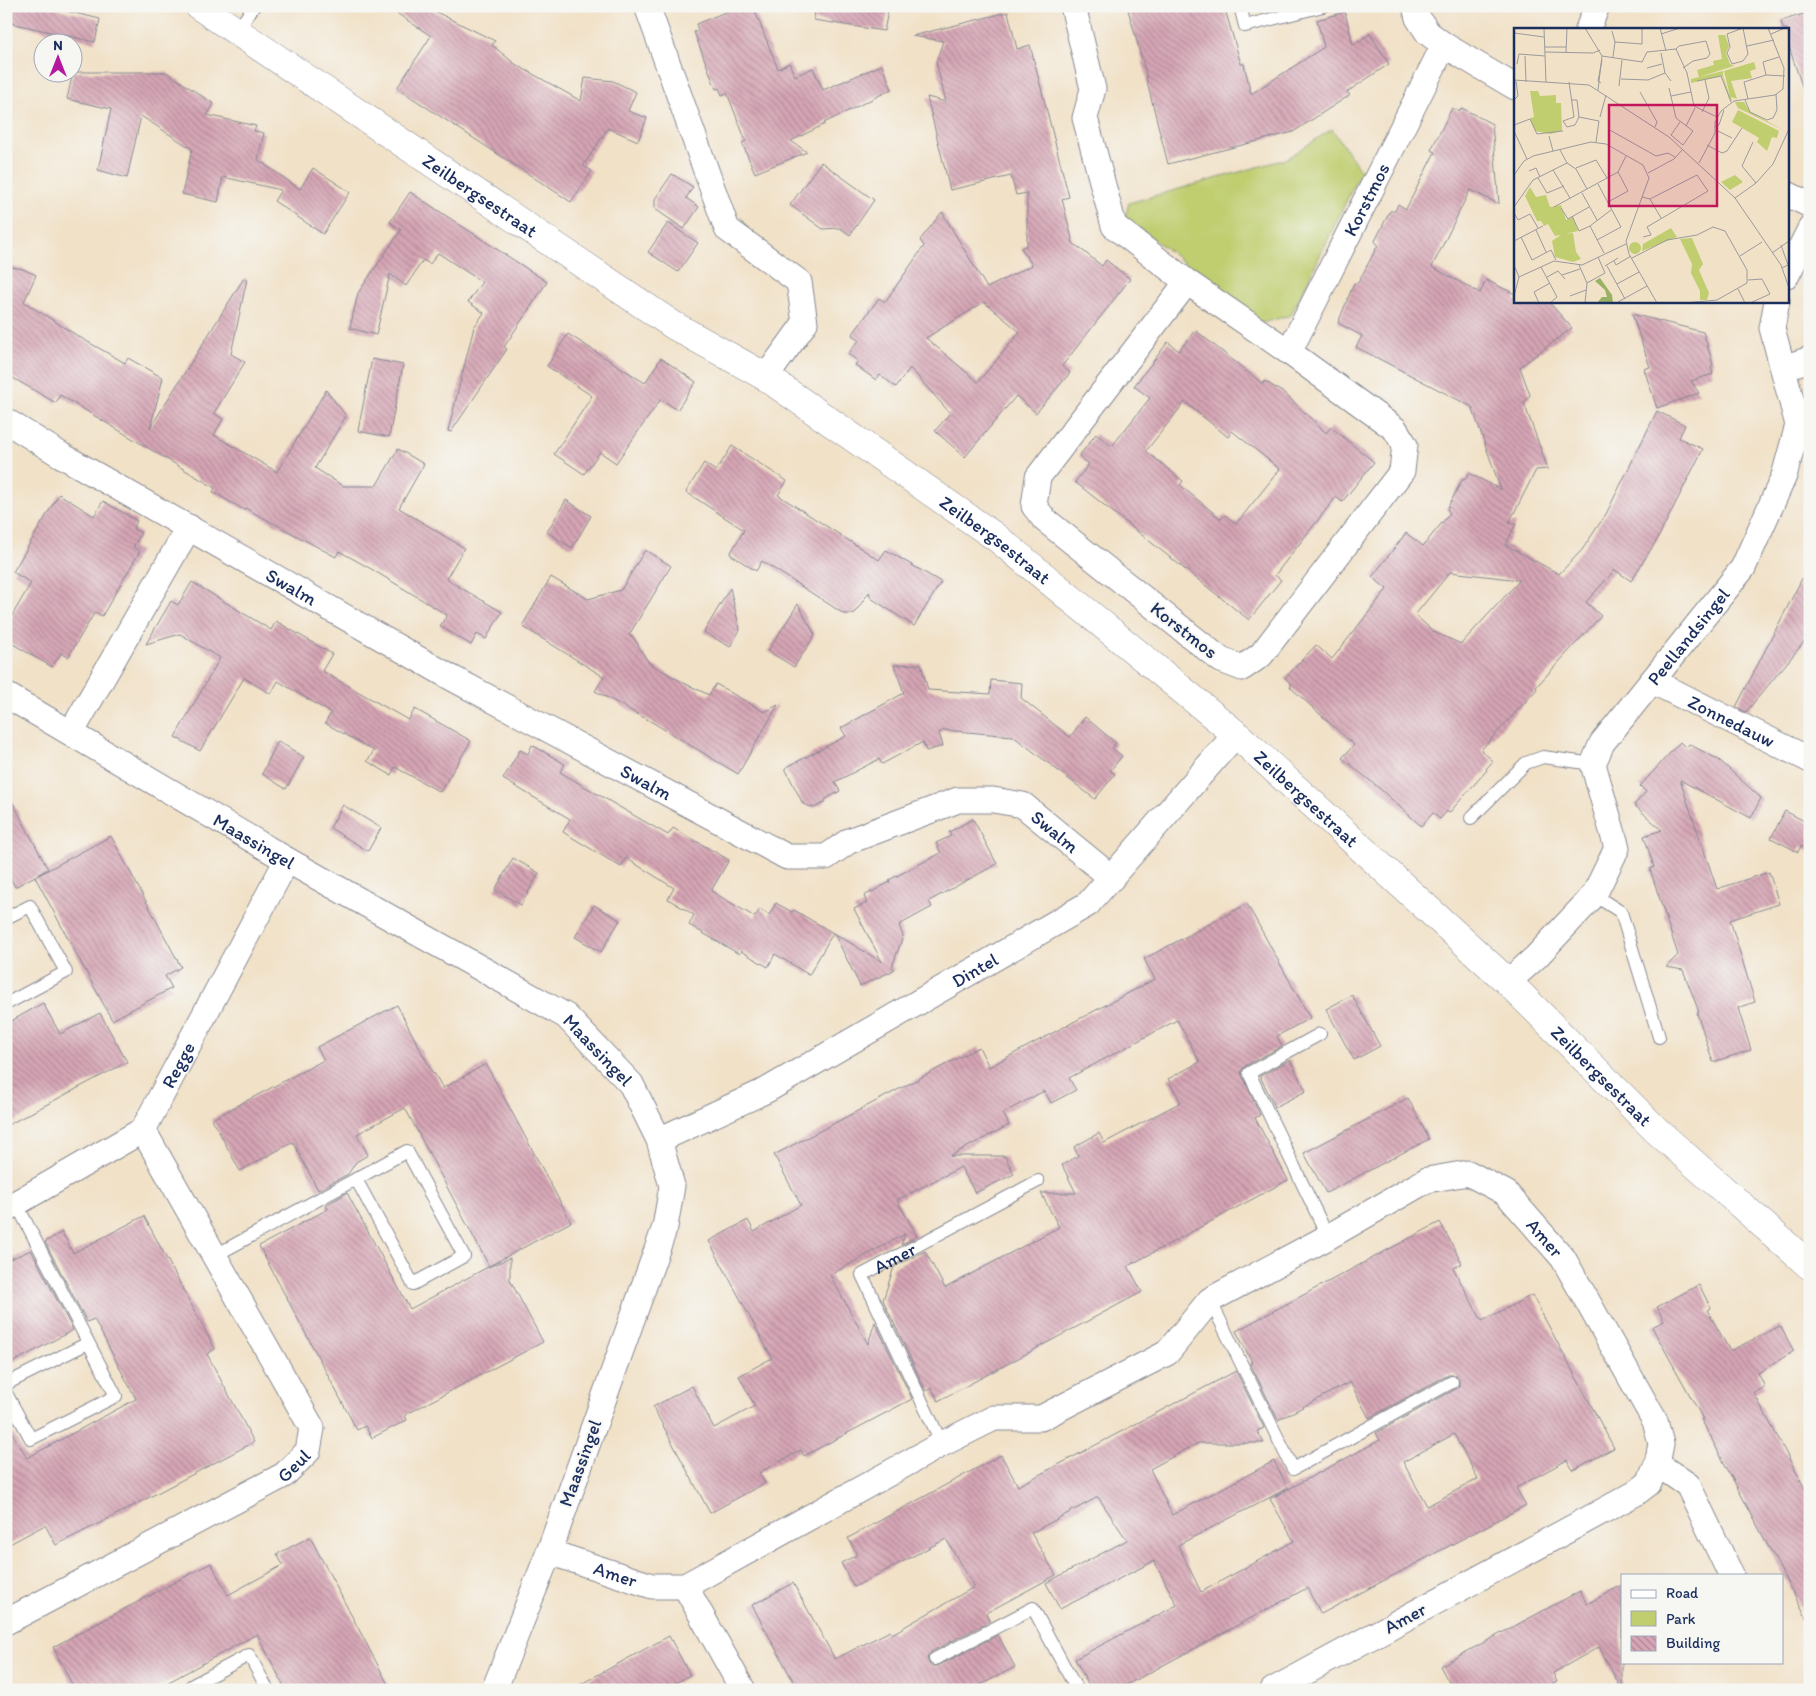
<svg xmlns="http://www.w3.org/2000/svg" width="1816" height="1696" font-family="Itim,sans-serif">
<defs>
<pattern id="building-back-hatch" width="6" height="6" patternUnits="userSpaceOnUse" patternTransform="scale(1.25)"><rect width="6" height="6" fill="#d6a5b4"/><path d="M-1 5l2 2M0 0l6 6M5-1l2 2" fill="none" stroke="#ad8796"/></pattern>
</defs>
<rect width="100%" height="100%" fill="#f6f6f2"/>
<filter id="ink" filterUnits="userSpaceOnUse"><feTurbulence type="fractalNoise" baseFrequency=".02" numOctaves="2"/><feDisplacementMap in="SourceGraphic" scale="10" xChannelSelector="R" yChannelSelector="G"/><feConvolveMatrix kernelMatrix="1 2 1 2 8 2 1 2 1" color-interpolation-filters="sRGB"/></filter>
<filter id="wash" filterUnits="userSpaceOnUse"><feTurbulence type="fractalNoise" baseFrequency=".0096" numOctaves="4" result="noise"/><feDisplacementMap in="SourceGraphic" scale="20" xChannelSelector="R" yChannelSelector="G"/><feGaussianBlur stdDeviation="1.12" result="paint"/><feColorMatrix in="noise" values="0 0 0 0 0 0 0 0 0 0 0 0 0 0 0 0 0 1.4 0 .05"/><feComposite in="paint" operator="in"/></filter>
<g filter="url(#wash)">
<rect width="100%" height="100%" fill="#f1e1c7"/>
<path fill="#c0ce70" stroke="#6e7e67" d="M1332 129 1361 171 1291 315 1262 323 1125 217 1129 203 1286 159Z"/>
<g id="blocks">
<path fill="url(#building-back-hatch)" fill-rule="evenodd" d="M6 6H45L100 19 95 42 6 22Z
M386 6H424L495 41 492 45 515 64 581 101 585 78 613 81 636 92 628 111 647 118 638 141 608 128 583 166 592 171 571 202 397 88 431 36Z
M740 6H753L778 69 789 63 795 76 813 68 823 90 882 65 892 89 824 123 825 124 791 141 807 152 755 173 742 143 746 141 727 93 722 95 719 88 716 89 694 32 698 30 696 24Z
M815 6H889L884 31 814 20Z
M1127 6H1224L1241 64H1244L1251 94 1324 47 1317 20 1345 12 1353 45 1370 34 1389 64 1347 92 1350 95 1293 132 1168 164 1146 78 1147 77Z
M1008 12 1017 49 1030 45 1069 197 1062 199 1073 243 1102 266 1106 260 1130 279 1062 366 1070 373 1036 413 1016 396 965 457 935 431 950 413 910 368 896 387 880 375 876 380 855 365 858 361 848 354 859 340 852 335 879 298 885 302 924 246 920 240 942 212 987 288 1032 265 1021 248 1027 245V193L1016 195 1011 176 950 190 927 97 946 102 936 62 943 41 912 36ZM984 302 1020 332 978 382 926 338Z
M1810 12V94L1805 95 1787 41V29H1783L1781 21Z
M73 72H166L214 104 207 115 256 126 254 131 264 133 258 160 300 189 313 168 350 192 323 234 274 201 281 190 223 177 218 202 182 194 192 149 141 116 127 178 98 170 111 109 67 99Z
M1452 108 1459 111 1462 108 1492 124 1499 204 1470 190 1432 267 1480 293 1486 280 1515 294V301H1548L1572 328 1520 367 1530 395 1524 403 1548 469 1536 470 1509 523H1516L1506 545 1559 574 1582 550 1606 514 1657 411 1685 425 1679 438 1703 449 1658 538 1631 581 1615 570 1586 602 1601 616 1536 687 1537 689 1481 750 1493 761 1486 769 1487 770 1449 813 1447 811 1440 819 1433 813 1421 826 1378 787 1342 758 1354 745 1290 687 1292 685 1285 678 1316 645 1332 659 1387 589 1372 577 1406 533 1423 546 1450 513 1447 509 1462 480 1466 479 1469 473 1501 490 1472 407 1356 347 1362 336 1338 323 1354 283H1358L1378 245 1375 241 1390 211H1395L1398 204 1406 209 1435 152 1431 150ZM1450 572 1520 580 1461 644 1434 632 1415 615Z
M821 162 874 200 850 235 840 228 823 229 790 205Z
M672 174 693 187 686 198 699 207 684 229 655 209V199Z
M410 192 547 282 504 347 507 349 451 432 448 431 474 327 484 313 468 302 482 282 438 253 430 264 423 260 406 286 390 274 376 335 350 328 358 293 401 230 390 222Z
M668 223 698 243 678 272 648 252Z
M6 266 23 269 36 275 24 302 81 338 125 363 128 358 163 378 150 428 244 278 247 279 231 354 245 362 214 413 223 419 214 435 277 472 326 390 346 416 315 468 343 486H376L398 449 424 464 399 508 464 548 446 579 502 612 486 639 477 634 471 645 440 626 447 615 373 570 339 551 336 557 245 508 244 510 213 492 215 488 60 395 56 403 6 374Z
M1632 314 1703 332 1713 364 1711 367 1713 374 1691 381 1699 393 1657 408 1644 369 1650 367Z
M1195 330 1263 384 1265 381 1285 394 1326 433 1331 427 1374 462 1342 502 1336 497 1275 575 1281 580 1249 620 1075 482 1089 464 1079 456 1096 434 1112 446 1150 398 1134 386 1168 342 1179 351ZM1185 402 1228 437 1232 431 1280 469 1236 524 1225 515 1221 519 1180 485 1183 481 1146 451Z
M568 334 645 383 661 358 696 382 677 410 661 399 616 463 600 452 584 474 554 454 592 396 547 366Z
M372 359 403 365 389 437 358 431Z
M732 446 787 481 778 495 879 560 886 550 941 582 914 626 871 598 869 592 854 614H844L762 561 756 571 730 554 744 530 686 492 704 463 716 471Z
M59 494 94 516 103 501 137 521 133 529 141 533 133 547 140 551 102 616 95 612 68 657 61 653 52 667 6 640V626L31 583 13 572Z
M566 500 591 516 572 548 547 532Z
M645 550 671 566 629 635 633 637 649 663 682 682 709 695 716 684 764 712 778 705 738 774 652 722 595 691 604 677 522 626 551 577 588 599 621 590Z
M1810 563V635L1746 712 1736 707Z
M192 582 271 630 276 621 332 654 322 671 408 720 415 709 471 741 440 792 395 767 391 775 367 761 374 751 325 723 331 713 278 681 271 694 244 678 200 751 175 737 220 658 180 634 146 644 171 601 178 605Z
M730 588 740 630 730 647 704 632Z
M798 604 815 635 794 667 768 651Z
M921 664 928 690 990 694 991 680 1022 683 1021 698 1070 737 1085 717 1116 743 1112 748 1122 756 1110 771 1115 774 1095 799 1013 736 944 730 939 733 943 746 926 751 923 742 882 764 879 759 835 782 840 791 826 799 824 803 814 808 803 804 785 768 846 736 841 728 904 693 894 665Z
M278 741 304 757 286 789 262 774Z
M1680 742 1686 748 1689 744 1719 760 1761 798 1751 818 1680 780 1717 889 1769 872 1779 904 1730 920 1755 1002 1738 1008 1751 1050 1713 1062 1697 1013 1699 1012 1683 970 1666 967 1678 955 1650 869 1654 867 1644 836 1662 830 1634 805 1646 792 1640 786Z
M532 745 565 764 560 772 616 805 668 835 673 828 729 860 711 891 755 917 760 909 769 915 776 903 792 912 794 910 833 933 809 975 775 954 768 967 741 951 739 954 689 925 694 915 668 899 674 888 626 858 621 867 563 832 570 819 503 779 520 750 528 754Z
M6 790 48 869 15 887 6 870Z
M343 805 381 828 368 851 330 828Z
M1785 811 1810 824V851L1801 846 1798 852 1771 838Z
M973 819 997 864 929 901 932 907 899 925 903 936 892 967 895 969 890 972 889 974 888 973 860 986 834 933 882 962 854 909 867 903 864 896 890 882 889 880 941 853 936 843 951 836 949 832Z
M111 836 181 967 165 976 172 988 112 1020 35 877Z
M513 858 539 873 521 905 495 890Z
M1247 904 1310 1018 1277 1036 1282 1046 1245 1066 1241 1072 1260 1115 1255 1118 1288 1180 1128 1266 1142 1292 938 1401 932 1388 926 1391 883 1300 894 1267 925 1251 945 1288 1059 1227 1041 1193H1076L1062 1165 1078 1156 1074 1147 1099 1133 1104 1143 1181 1102 1168 1079 1200 1062 1177 1020 1069 1078 1076 1090 1051 1103 1044 1091 1003 1113 1009 1125 950 1156H1005L1014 1174 975 1193 961 1167 897 1200 917 1236 901 1245 905 1234 830 1275 868 1344 875 1322 912 1399 804 1456 801 1450 759 1473 765 1483 710 1513 653 1407 692 1386 714 1428 755 1406 739 1376 772 1358 709 1241 748 1220 754 1232 801 1205 774 1155 979 1047 989 1067 1047 1036 1155 979 1144 959Z
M594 905 620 920 601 952 575 937Z
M1352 995 1380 1046 1354 1060 1326 1009Z
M43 1003 60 1034 100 1013 127 1062 6 1126V1024Z
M397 1005 433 1074 434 1073 443 1088 486 1064 571 1222 489 1266 405 1108 357 1134 368 1155 356 1162 348 1174 318 1190 293 1142 240 1171 212 1119 324 1060 317 1047Z
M1290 1060 1306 1091 1275 1107 1260 1076Z
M1408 1098 1429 1139 1326 1193 1304 1153Z
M347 1193 410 1309 486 1268 510 1258V1280L543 1342 405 1415 407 1420 372 1438 365 1426 357 1430 259 1246 328 1209 326 1205Z
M144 1216 215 1349 207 1354 254 1442 106 1520 56 1545 45 1525 6 1546V1422L27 1458 136 1399 94 1319 87 1322 45 1242 62 1232 73 1253Z
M1440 1222 1462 1263 1453 1268 1482 1321 1532 1295 1614 1448 1573 1470 1567 1460 1516 1488 1526 1505 1321 1614 1307 1588 1117 1690H1091L1075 1659 1177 1605 1154 1561 1060 1609 1046 1583 1127 1540 1098 1497 1031 1533 1056 1575 986 1613 990 1621 931 1652 927 1658 930 1666H938L998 1635 1015 1667 971 1690H798L752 1605 793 1583 835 1659 890 1631 892 1634 974 1587 946 1539 854 1587 841 1563 857 1555 848 1538 1001 1455 1018 1486 1236 1371 1264 1428 1257 1431 1264 1443H1198L1150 1469 1172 1515 1274 1461 1288 1488 1178 1545 1201 1592 1294 1541 1270 1499 1380 1440 1376 1433 1456 1389 1459 1386V1379L1456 1375H1448L1369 1418 1350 1382 1278 1420 1250 1363 1252 1362 1236 1331ZM1454 1434 1478 1479 1427 1506 1403 1462Z
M31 1250 73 1330 6 1366V1261Z
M1699 1285 1711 1308 1707 1310 1730 1351 1780 1326 1794 1351 1758 1373 1765 1387 1754 1393 1810 1498V1625L1701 1419H1703L1652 1327 1664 1321 1657 1307Z
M310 1537 391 1690H286L257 1634 154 1690H75L53 1647 211 1563 228 1595 283 1565 277 1554Z
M1622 1585V1690L1599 1647 1553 1673 1557 1682 1543 1690H1453L1440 1666 1580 1591 1587 1604Z
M669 1636 690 1675 663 1690H570Z"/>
</g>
</g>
<g filter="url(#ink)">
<use href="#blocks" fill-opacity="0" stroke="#868892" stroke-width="1"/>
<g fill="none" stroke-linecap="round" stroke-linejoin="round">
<g stroke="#868892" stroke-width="14">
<g id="lane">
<path d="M1240 6 1245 26 1323 6"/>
<path d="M237 31 254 6"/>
<path d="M1471 818 1526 763 1543 757 1593 764"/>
<path d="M1594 895 1621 912 1659 1037"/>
<path d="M6 918 30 906 66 972 6 1004"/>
<path d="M1320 1034 1249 1073 1328 1237"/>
<path d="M407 1151 464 1256 413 1284 356 1179Z"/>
<path d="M214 1256 356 1179"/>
<path d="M1210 1300 1293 1469 1452 1382"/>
<path d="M6 1384 88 1343"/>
<path d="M6 1393 31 1439 116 1396 16 1203"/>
<path id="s1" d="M942 1444 862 1275 1038 1181"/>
<path d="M935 1659 1033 1608 1077 1690"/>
<path d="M193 1690 191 1686 249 1655 268 1690"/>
</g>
</g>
<g stroke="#868892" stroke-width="27">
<g id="street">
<path d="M647 6 727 229 799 282 805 323 766 377"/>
<path d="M1073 6 1093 89 1085 118 1114 226 1187 282 1289 352 1395 429 1405 445 1402 471 1261 655 1242 668 1221 660 1045 520 1034 506 1038 477 1187 282"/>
<path d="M1415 6 1418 18 1428 33 1444 45 1515 87"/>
<path d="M1588 29 1597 6"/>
<path d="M1787 194 1810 205"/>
<path d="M1787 275 1810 229"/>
<path id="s2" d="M1289 352 1444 45"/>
<path d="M1783 368 1810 359"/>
<path id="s3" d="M6 421 61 455 450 677 787 857H826L849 841 958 800H993L1023 805 1112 878"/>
<path id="s4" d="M1652 681 1810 760"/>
<path id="s5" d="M6 695 287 860 566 1016 631 1084 659 1140 672 1186 665 1227 549 1552 494 1690"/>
<path d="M71 733 189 527"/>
<path id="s6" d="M1508 982 1536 957 1594 895 1617 848 1593 764 1602 743 1743 568 1784 476 1798 425 1772 328 1777 301"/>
<path id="s7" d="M659 1140 767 1090 1088 904 1236 734"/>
<path id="s8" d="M6 1209 143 1130 287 860"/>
<path d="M1657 1464 1688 1485 1731 1575"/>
<path id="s9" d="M549 1552 652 1586H685L942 1444 994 1418H1041L1167 1353 1210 1300 1328 1237 1427 1180 1468 1173 1506 1193 1563 1258 1655 1421 1661 1444 1657 1464 1649 1483 1636 1493 1273 1690"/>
<path d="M685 1586 743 1690"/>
<path id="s10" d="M6 1622 284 1475 308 1451 312 1428 143 1130"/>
</g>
</g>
<g stroke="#868892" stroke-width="29">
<g id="secondary">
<path id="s11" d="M199 6 673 325 766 377 997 538 1236 734 1508 982 1656 1130 1810 1266"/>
</g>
</g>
<use href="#lane" stroke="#fff" stroke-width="12"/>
<use href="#street" stroke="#fff" stroke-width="25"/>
<use href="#secondary" stroke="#fff" stroke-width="28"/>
</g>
</g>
<g text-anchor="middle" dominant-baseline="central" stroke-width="4" stroke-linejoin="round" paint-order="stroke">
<g font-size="19" fill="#1b2f5e" stroke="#f6f6f2">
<text stroke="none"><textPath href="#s11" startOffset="339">Zeilbergsestraat</textPath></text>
<text stroke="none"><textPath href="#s2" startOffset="171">Korstmos</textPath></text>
<text stroke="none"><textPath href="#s11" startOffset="959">Zeilbergsestraat</textPath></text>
<text stroke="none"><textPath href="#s3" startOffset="330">Swalm</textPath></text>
<text transform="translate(1184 630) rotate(38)">Korstmos</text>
<text stroke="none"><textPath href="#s6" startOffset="422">Peellandsingel</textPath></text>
<text stroke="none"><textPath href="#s4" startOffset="89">Zonnedauw</textPath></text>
<text stroke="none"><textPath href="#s3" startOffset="735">Swalm</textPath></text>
<text stroke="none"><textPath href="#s11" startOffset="1364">Zeilbergsestraat</textPath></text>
<text stroke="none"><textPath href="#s3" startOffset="1185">Swalm</textPath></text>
<text stroke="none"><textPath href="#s5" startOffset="288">Maassingel</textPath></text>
<text stroke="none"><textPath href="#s7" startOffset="359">Dintel</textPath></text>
<text stroke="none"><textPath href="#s5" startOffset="692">Maassingel</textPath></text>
<text stroke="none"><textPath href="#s8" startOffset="232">Regge</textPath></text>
<text stroke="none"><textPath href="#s11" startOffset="1769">Zeilbergsestraat</textPath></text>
<text stroke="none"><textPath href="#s9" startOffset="1142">Amer</textPath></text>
<text stroke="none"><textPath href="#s1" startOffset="224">Amer</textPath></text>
<text stroke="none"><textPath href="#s10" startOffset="328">Geul</textPath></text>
<text transform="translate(580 1463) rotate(-70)">Maassingel</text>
<text stroke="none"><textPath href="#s9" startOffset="70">Amer</textPath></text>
<text transform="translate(1405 1618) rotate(-28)">Amer</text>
</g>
</g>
<g transform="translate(1514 28)">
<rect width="275" height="275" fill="#f1e1c7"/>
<path d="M204 7H211L215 18 212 25 216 36 220 38 185 49 183 42 200 37 199 33 208 31ZM240 34 242 41 236 43 238 50 217 53 223 71 217 69 218 73 215 70 208 48 177 55V51L209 43V48L216 68 210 43ZM16 63H24L26 68 42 67V75H47L48 103 36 106 21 103 16 90 20 89ZM221 74H230L236 84 273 104 224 80ZM224 82 265 103 263 110 258 109 253 123 243 114 245 110 218 94ZM221 147 229 154 216 162 207 154ZM16 159 22 169 32 167 36 179 47 177 52 192 59 189 64 203 41 208 34 196 30 198 27 193H23L11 168ZM157 200 163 209 128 223 129 216ZM59 205 62 224 67 231 59 234 41 229 38 213 48 206ZM178 210 189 236 185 242 195 265 193 272H186V263L177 245 178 236 166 211ZM115 220a6 6 0 1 1 12 0a6 6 0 1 1-12 0Z" fill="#c0ce70"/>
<path d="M86 250 98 267 99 275H83L88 269H93L91 262 81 253Z" fill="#98b162"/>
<path fill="none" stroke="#9b9a9d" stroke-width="1" d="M30 0 32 54M71 0 88 28 84 62M146 0 152 23M229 0 234 26 229 33 218 36 213 25 216 19 213 6ZM98 3 101 14 99 29M0 5 30 9M147 6 166 0M257 6 271 0M101 14 128 16V0M233 18 260 12M31 19H52M162 21 165 18 192 13 196 26 193 30 179 33 169 40M31 24 79 25 86 22M52 25 53 0M147 25 151 45 157 53M11 28 12 54M88 28 128 34 133 24 162 21 173 45 180 78 203 89M3 36 5 26 31 28M133 40 148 36M252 47 249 34 265 29M107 51 134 52 151 45M0 52 75 57 155 109 221 170 267 237 275 260M183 53 207 48 217 74M55 54 60 89 49 93 53 99 61 97 65 89 63 72H58M87 55 84 53 88 32M105 58 108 32M155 60 162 90 179 103 169 117 157 107 166 94M126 64 143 94 141 99M157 68 177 64M234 71 230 54 252 47 271 48M0 72 4 68 2 53M231 72 236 84 253 92 259 90 263 82 262 66M188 84 195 70 191 52M65 89 85 93 82 114M86 89 92 67M0 97 16 91 23 106 49 103M172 98 181 80M201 99 205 97 210 82M94 101 142 128 154 125 161 129M202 102 218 110M0 103 13 131M35 108 39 123M239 114 228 138 242 155M193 117 208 125 213 123 228 100M46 122 53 135 62 141 73 161M185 135 201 105V94L207 83 220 73 261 67 269 61 270 40 254 0M62 140 82 132 93 150M39 142 56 170M15 143 22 140 26 149M134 145 160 131 169 121M0 147 10 133 19 128 77 114 92 116 129 137 135 150 112 213 115 226 143 275M24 150 33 165 50 158M68 165 83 192M128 169 136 171 183 147 194 163 133 199 137 207 129 209M221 170 242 155 259 136 275 101M136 171 147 190M94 174 114 163 104 144M0 179 19 152 53 135M40 179 104 144 112 128M47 180 54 191 75 179M0 185 4 192 16 186 24 200M58 188 65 203 76 198M22 202 32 224M7 209 18 232 37 222 42 232M83 212 107 199 84 156M0 213 29 198M267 217 274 237 268 240M90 225 76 198 97 182M258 225 275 213M226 228 248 214M118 230 153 212 183 207 199 199 211 203 233 242V255L203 272 171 275M100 233 102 237 117 228M0 237 5 249 0 268M65 237 73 255 71 275M91 238 104 230M93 238 111 271M27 239 43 269 36 275M48 247 66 241M5 249 40 233 68 237 112 216M33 249 44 243 51 251M234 252 248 251 256 266 236 275M73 255 91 245 84 229M103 256 125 244M224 261 231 275M56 268 72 262M104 274 133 258M25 275 20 264 36 255"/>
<path fill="#c2185b" fill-opacity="0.15" stroke="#c2185b" stroke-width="2.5" d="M95 77H203V178H95Z"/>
<rect width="275" height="275" fill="none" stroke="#1b2f5e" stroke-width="2.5"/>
</g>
<rect width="1816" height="1696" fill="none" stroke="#f6f6f2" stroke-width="25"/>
<rect x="1621" y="1574" width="162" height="90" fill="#f6f6f2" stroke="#9ea6b7"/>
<rect x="1631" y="1590" width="25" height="8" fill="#ffffff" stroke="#9ea6b7"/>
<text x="1666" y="1598" font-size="15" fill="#1b2f5e">Road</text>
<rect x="1631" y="1611" width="25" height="15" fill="#c0ce70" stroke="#9ea6b7"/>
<text x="1666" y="1624" font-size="15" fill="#1b2f5e">Park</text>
<rect x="1631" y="1636" width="25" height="15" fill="url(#building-back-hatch)" stroke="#9ea6b7"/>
<text x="1666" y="1648" font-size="15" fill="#1b2f5e">Building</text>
<g transform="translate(58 58)"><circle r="24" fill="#f6f6f2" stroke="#9ea6b7"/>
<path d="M0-4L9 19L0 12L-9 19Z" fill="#b5179e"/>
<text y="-8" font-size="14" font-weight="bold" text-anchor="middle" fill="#1b2f5e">N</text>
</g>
</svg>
